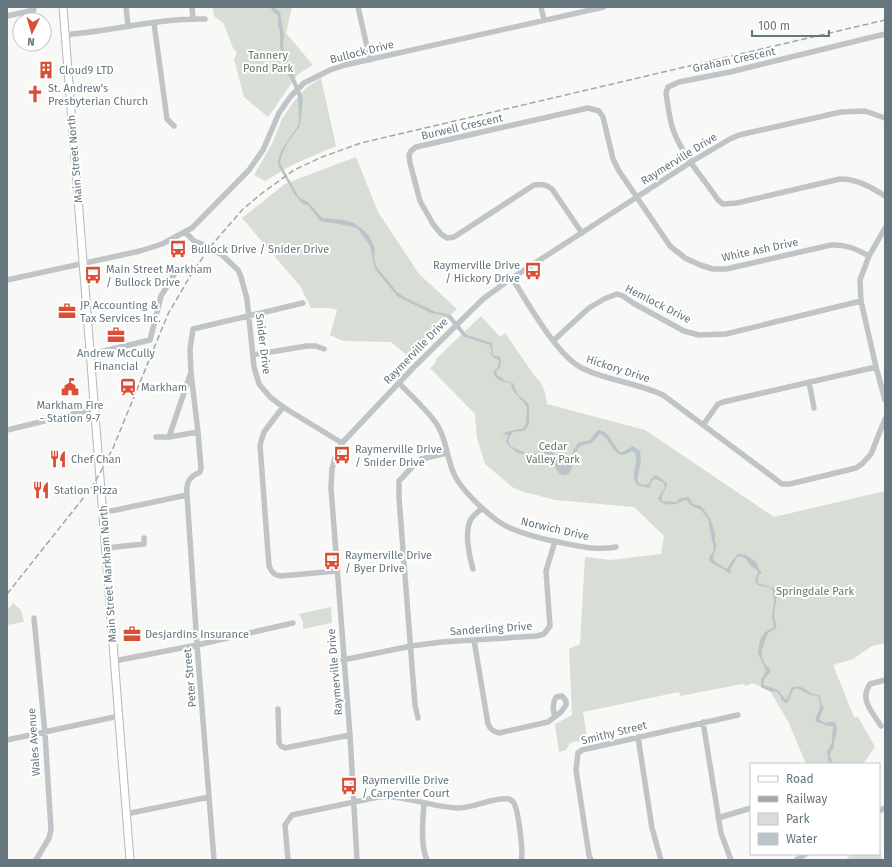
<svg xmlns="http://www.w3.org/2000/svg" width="892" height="867" font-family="'Fira Sans',sans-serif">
<rect width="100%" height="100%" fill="#f8f8f6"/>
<path fill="#d8ddd5" d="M213 7H292L286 33 313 65 298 74 268 117 244 97 234 59 237 53 233 48 224 24 214 16Z
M321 78 336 146 292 165 265 181 254 175 272 144 282 119 294 101 306 88Z
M356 157 378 212 419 274 457 309 408 356 391 342 343 341 330 335 337 310 330 308H311L300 286 242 218 285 184Z
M481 316 500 337 505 333 534 375 541 383 545 392 547 404 645 430 774 517 885 491V643L872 646 853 659 833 665 854 717H858L875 747 863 764H806L788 721 770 691 752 683 747 686 742 684 680 696 679 692 583 712 587 739 570 743 566 750 559 752 555 724 572 715 569 649 580 644 585 557 610 560 661 554 664 536 634 507 555 500 521 491 512 487 485 464 477 438 475 414 430 368 436 362 435 360Z
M13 603 21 610 24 622 7 625V611Z
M331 607 332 623 303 629V622L299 614Z
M879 845 882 860H845L852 854H879Z"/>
<path fill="#b9c5c9" d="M270 7H274L280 12 284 36 283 45 284 51 303 98 300 126 288 142 281 157 280 163 297 194 300 198 309 203 322 218 344 220 354 223 362 229 369 236 375 248 374 257 376 266 397 292 406 298 436 312 451 315 467 335 492 343 493 355 500 357 501 360 500 368 496 371 497 375 502 378 505 381 513 383 518 395 529 404C528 412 533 427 523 431 520 432 516 431 513 432 499 448 522 450 532 455L540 451 549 450 560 459 561 465 565 466 571 462 573 451 578 443 590 440 598 430C609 430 613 445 620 452H623L633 446 640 451C642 465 639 468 637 480L639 483 644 485 649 484 651 479 656 475 667 483C667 491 660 494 662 501L676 502 680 498 688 497 690 499 693 504 701 506 710 518 715 533V542L717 545 713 557 714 561 727 569 731 562 738 554 746 555C749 558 755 560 757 564 759 568 759 570 762 573L758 576V583L774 588C780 595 774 606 774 615 774 620 777 623 776 628L768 633C762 648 757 658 770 669V673C766 676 762 680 764 685L778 690 786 700 789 695 791 688C802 684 804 689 812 694L819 695 822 705 824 707 819 719C825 725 828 721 835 722L837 728 836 736 834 740V748L831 751 830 756 833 764H829L827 752 832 742 833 726H828L815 721C817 712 824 705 817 696 808 696 804 690 796 688L793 690 788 702 786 703 781 700V697L777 692 769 691 761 687V680L766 671 758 653 760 640 764 633 774 627 772 616 774 602 773 591 771 588 758 585 755 581 758 572C756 569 753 568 750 565 745 559 747 556 737 557L731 568 730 574 723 569 710 562 709 558 714 550 708 519 701 510 692 506 686 500C681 501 680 503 676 504 669 505 661 505 658 498L665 487 663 482 655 479 652 481 649 488 637 485C629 474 640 463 635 453L632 451C629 452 625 455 623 455 614 456 609 437 600 434L592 443 580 446C578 449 576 452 575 455 573 461 572 476 564 475 561 475 560 474 558 472 555 468 555 461 550 455L542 453 531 456 518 453 509 446 506 441 508 435 502 434C509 430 520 430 523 428 526 425 526 422 526 419 526 416 527 412 527 409 526 400 512 396 511 383 503 383 495 379 493 372L498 367 499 361 492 356 490 345C487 344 466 337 464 337L446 316 431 313 397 296 375 269 370 246 358 229 350 226 320 221 308 205 303 204 295 195 279 167 278 161 281 151 299 124 298 97 290 77 287 74V65L280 47V31L278 26V15L274 13Z"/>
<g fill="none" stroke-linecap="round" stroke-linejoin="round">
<g stroke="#b3b9bc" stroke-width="9">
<path id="major" d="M63 7 130 860"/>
</g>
<path stroke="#bfc4c7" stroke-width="5.5" d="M126 7 128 26
M192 7 193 19
M358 7 370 60
M541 7 544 20
M7 16 34 10
M154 23 167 119 174 126
M885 34 730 72 679 82 668 87 666 93C668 105 669 120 674 132 683 156 704 179 718 200L723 204 737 203 840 179C857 179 871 187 885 196
M65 37 72 34C116 30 160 18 205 19
M885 228 869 256 860 280 861 301 876 367 885 400
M185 232 194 241 210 247 222 255 238 270 241 277 247 299 254 367 259 384 270 397 283 407 342 443
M582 233 552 189C546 184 541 184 534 185L454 237 447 238 441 234 433 224 420 201 410 163 409 155 411 151 416 147 588 108 599 111 603 117 613 159 619 171 670 246 685 258 700 265 713 269H726L831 245C846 244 856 249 869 256
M512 278C528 303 558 358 584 369 609 381 638 383 663 395L782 484H790L856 468 862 464 871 454 885 419
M7 280 140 251 162 244 192 228 249 170 263 150 279 113 291 96 304 83 330 70 345 65 604 7
M553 341 589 308 604 299 617 294 623 296 633 303 684 331 699 335 726 334 861 301
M91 354 150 340 161 296 175 273
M253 355 307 346H316L324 349
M809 382 814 408
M399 383C411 396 432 414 439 428 447 443 447 459 454 474 461 490 493 521 510 528 524 534 539 538 553 541 574 545 595 551 616 547
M283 407 264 432 260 445 269 566C272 573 274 575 281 576L337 571
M703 425 718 404 723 402 876 367
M7 430 94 409
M156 437H169L198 432
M169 437 190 375
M103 512 116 510 187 495
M106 548 144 544V538
M473 569C469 556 464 531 471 519 474 515 478 512 482 508
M34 618 45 733 51 830 49 838 36 860
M474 640 488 724C490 729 494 732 499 733L548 722 561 712 566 705V701L562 696 556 697C552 704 553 709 555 717
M343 660 411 646 442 642 537 636 544 634 550 626 546 571 555 541
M114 661 197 645 293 623
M278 709 279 743 281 746 285 748 350 735
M418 718 415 705 399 498V481L415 464 421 459 447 453
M703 722 721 833 731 860
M881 726C872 711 859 700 870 684L885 680
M638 737 652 828 661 860
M7 740 119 716
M424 803C423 819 420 845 427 860
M879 811 885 808
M126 814 209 797
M718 818 751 808
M214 860 197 645 187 495C186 482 189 477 200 472L201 468 198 432 191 373 190 349 193 329 303 303
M288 860 285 825 292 815 378 797C406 795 430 807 457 808 475 808 492 797 509 799 511 800 513 801 514 803 518 810 524 853 521 860
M357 860 350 735 331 488 332 469 335 458 342 443 412 369 483 299 512 278 691 162 730 139 739 135 841 112 865 111 885 118
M591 860 589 855 576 770 578 753 582 750 738 715
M796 860 806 854"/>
<use href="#major" stroke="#fff" stroke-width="7"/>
<path stroke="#9fa7ac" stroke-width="1.5" stroke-dasharray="6 3" stroke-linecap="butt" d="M7 594 92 487 100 473 113 448 168 314 192 273 210 247 243 209 261 194 294 170 322 157 361 143 885 20"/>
</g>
<defs>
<g id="building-bare" transform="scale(1.38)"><path d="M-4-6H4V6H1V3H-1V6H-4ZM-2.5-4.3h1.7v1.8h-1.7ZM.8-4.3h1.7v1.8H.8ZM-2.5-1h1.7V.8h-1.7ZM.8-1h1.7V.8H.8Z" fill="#d94e35" stroke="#fff" stroke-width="2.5" paint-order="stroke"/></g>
<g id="church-bare" transform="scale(1.38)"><path d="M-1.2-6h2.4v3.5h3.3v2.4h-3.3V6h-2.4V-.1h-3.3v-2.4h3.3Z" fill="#d94e35" stroke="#fff" stroke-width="2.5" paint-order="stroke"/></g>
<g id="bus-bare" transform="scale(1.38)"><path d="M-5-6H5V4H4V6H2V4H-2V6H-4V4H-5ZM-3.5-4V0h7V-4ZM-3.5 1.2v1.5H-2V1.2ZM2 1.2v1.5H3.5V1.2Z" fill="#d94e35" stroke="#fff" stroke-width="2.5" paint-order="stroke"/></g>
<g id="office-bare" transform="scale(1.38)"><path d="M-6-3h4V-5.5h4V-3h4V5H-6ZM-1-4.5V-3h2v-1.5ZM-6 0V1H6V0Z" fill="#d94e35" stroke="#fff" stroke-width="2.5" paint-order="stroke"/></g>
<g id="civic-bare" transform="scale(1.38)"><path d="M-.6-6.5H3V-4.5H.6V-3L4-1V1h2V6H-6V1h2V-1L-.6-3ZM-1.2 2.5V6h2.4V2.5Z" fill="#d94e35" stroke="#fff" stroke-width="2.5" paint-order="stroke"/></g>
<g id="station-bare" transform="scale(1.38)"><path d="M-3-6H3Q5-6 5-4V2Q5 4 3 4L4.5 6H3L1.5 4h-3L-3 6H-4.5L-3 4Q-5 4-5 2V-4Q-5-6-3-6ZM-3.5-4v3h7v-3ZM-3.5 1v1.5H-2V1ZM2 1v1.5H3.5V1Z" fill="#d94e35" stroke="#fff" stroke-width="2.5" paint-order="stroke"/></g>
<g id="restaurant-bare" transform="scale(1.38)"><path d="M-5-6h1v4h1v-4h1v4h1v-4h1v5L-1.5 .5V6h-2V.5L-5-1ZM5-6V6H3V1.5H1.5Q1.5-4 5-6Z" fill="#d94e35" stroke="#fff" stroke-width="2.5" paint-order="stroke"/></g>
</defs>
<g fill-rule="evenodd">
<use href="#building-bare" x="46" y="70"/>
<use href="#church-bare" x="35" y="94"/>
<use href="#bus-bare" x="178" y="249"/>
<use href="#bus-bare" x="533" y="271"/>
<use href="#bus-bare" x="93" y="275"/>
<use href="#office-bare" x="67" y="311"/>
<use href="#office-bare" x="116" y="335"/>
<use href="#civic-bare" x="70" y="387"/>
<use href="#station-bare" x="128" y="387"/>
<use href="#bus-bare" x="342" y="455"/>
<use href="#restaurant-bare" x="58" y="459"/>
<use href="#restaurant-bare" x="41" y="490"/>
<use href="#bus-bare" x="332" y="561"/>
<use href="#office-bare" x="132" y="634"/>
<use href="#bus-bare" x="349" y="786"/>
</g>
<g text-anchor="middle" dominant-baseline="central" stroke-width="4" stroke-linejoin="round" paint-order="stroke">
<g font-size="11" fill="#65767f" stroke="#fff">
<text transform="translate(362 52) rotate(-14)">Bullock Drive</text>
<text transform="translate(734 60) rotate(-12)">Graham Crescent</text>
<text transform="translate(462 127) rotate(-13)">Burwell Crescent</text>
<text transform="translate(75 159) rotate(-95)">Main Street North</text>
<text transform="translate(679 159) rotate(-32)">Raymerville Drive</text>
<text transform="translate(760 250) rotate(-12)">White Ash Drive</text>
<text transform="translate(658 304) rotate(27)">Hemlock Drive</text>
<text transform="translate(263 344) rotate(83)">Snider Drive</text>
<text transform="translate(416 351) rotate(-46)">Raymerville Drive</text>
<text transform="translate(618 369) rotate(18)">Hickory Drive</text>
<text transform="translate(555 529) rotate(13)">Norwich Drive</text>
<text transform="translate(108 574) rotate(-94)">Main Street Markham North</text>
<text transform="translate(491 629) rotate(-4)">Sanderling Drive</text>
<text transform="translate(335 672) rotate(-95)">Raymerville Drive</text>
<text transform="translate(190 678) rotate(-95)">Peter Street</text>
<text transform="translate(614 733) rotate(-14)">Smithy Street</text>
<text transform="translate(34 742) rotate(-94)">Wales Avenue</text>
</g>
<g font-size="11" fill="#687763" stroke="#fff">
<text x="268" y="55">Tannery<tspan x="268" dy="13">Pond Park</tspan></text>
<text x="553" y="446">Cedar<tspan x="553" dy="13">Valley Park</tspan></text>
<text x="815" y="591">Springdale Park</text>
</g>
<g font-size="11" fill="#65767f" stroke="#fff" text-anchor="start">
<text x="59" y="70">Cloud9 LTD</text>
<text x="48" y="88">St. Andrew's<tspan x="48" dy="13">Presbyterian Church</tspan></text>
<text x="191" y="249">Bullock Drive / Snider Drive</text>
<text x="520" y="265" text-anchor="end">Raymerville Drive<tspan x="520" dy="13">/ Hickory Drive</tspan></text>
<text x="106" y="269">Main Street Markham<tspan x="106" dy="13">/ Bullock Drive</tspan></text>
<text x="80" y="305">JP Accounting &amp;<tspan x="80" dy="13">Tax Services Inc.</tspan></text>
<text x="116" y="353" text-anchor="middle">Andrew McCully<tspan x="116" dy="13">Financial</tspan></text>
<text x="141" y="387">Markham</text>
<text x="70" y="405" text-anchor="middle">Markham Fire<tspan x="70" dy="13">- Station 9-7</tspan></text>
<text x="355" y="449">Raymerville Drive<tspan x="355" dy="13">/ Snider Drive</tspan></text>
<text x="71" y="459">Chef Chan</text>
<text x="54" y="490">Station Pizza</text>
<text x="345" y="555">Raymerville Drive<tspan x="345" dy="13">/ Byer Drive</tspan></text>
<text x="145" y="634">Desjardins Insurance</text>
<text x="362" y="780">Raymerville Drive<tspan x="362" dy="13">/ Carpenter Court</tspan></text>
</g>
</g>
<rect width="892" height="867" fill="none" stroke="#65767f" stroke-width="16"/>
<rect x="750" y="763" width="130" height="92" fill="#ffffff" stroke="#c1c8cc"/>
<rect x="758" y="776" width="20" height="6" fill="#ffffff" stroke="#c1c8cc"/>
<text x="786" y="783" font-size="12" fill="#65767f">Road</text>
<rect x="758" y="796" width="20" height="6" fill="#9fa7ac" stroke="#c1c8cc"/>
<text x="786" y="803" font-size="12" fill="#65767f">Railway</text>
<rect x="758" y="813" width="20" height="12" fill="#d8ddd5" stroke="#c1c8cc"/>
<text x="786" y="823" font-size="12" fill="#65767f">Park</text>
<rect x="758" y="833" width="20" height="12" fill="#b9c5c9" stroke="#c1c8cc"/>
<text x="786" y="843" font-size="12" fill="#65767f">Water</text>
<g transform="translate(32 32) rotate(185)"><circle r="19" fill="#ffffff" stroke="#c1c8cc"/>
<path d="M0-3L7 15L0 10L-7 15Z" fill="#d94e35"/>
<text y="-6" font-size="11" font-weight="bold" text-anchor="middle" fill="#65767f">N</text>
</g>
<path d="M752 30v6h77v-6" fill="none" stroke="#65767f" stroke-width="2"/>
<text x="758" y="30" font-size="12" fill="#65767f" stroke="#ffffff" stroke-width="3" paint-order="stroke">100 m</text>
</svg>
